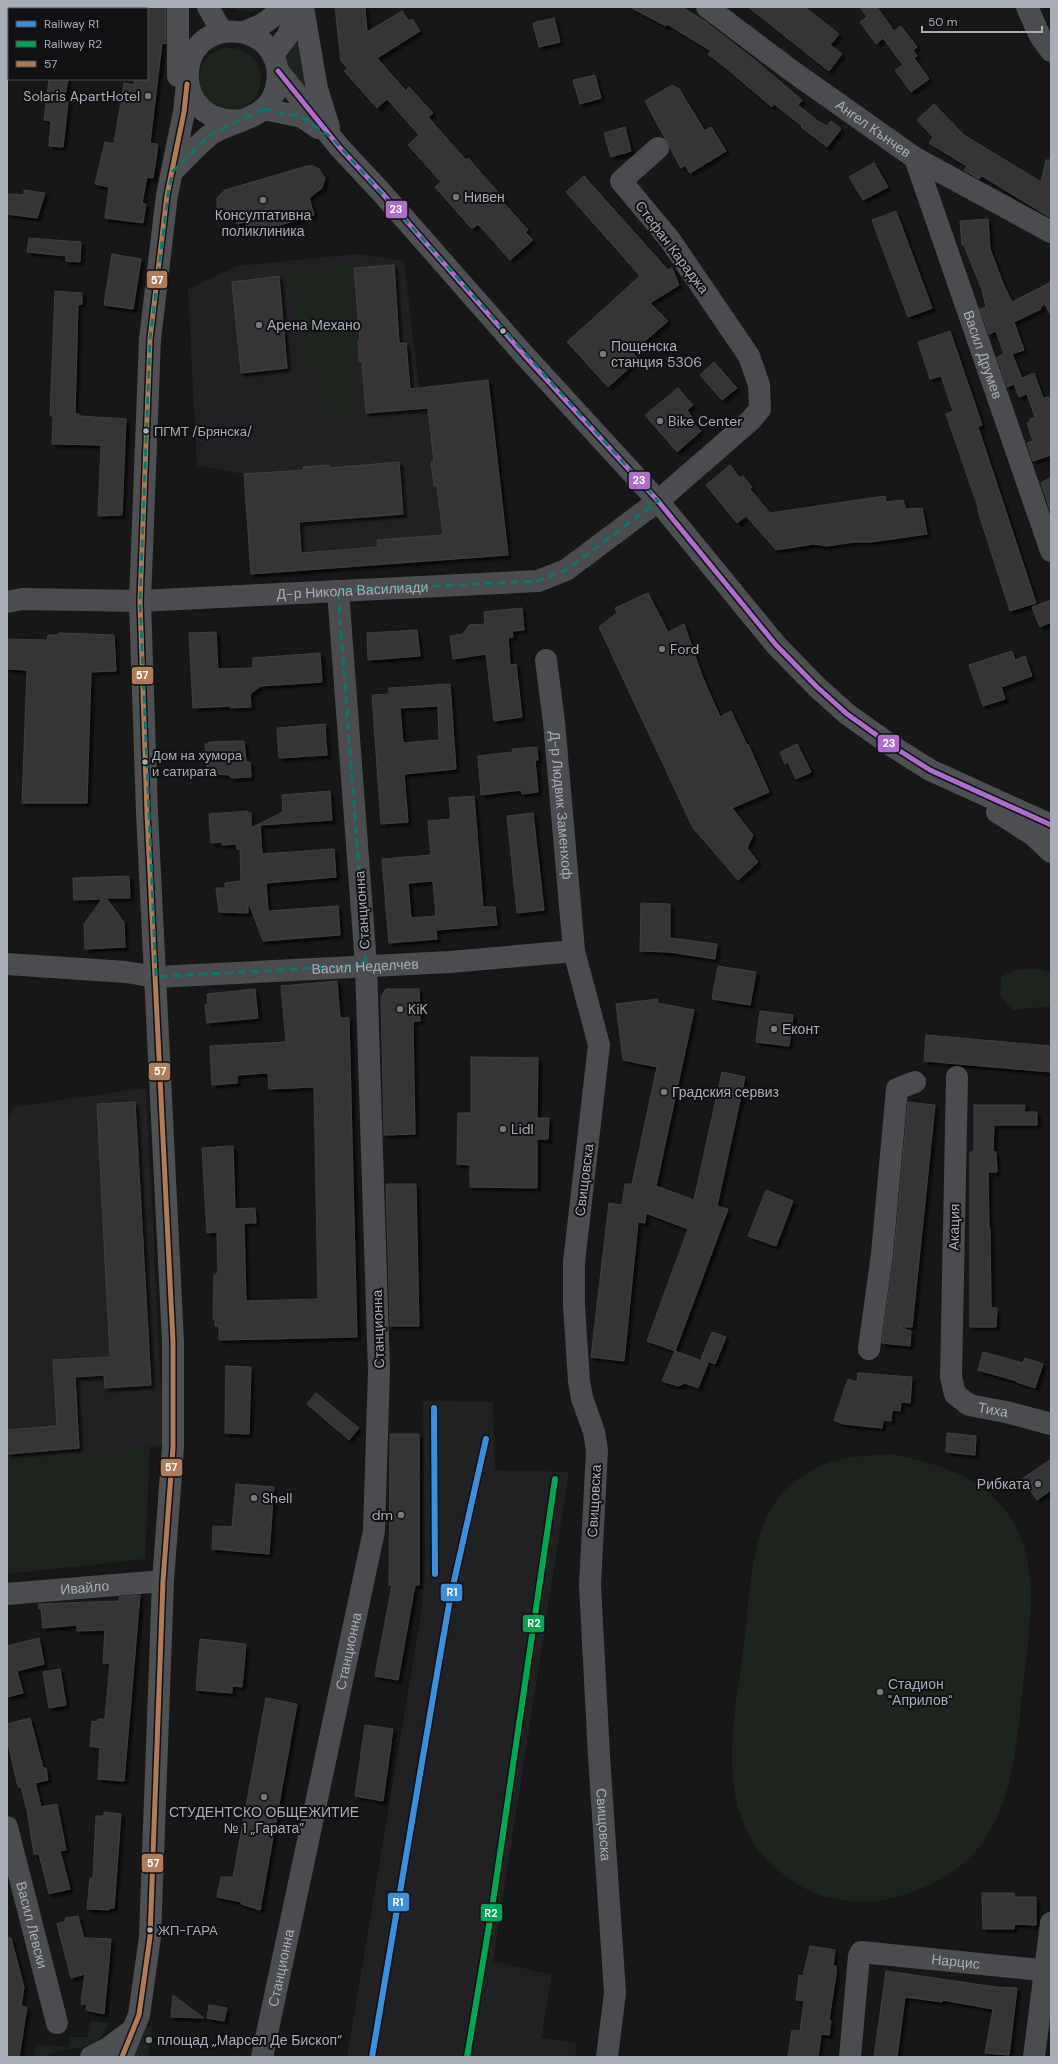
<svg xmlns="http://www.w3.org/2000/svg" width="1058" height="2064" font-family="'DM Sans',sans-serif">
<defs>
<filter id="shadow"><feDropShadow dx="3.5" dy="3.5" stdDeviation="1" flood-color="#0009"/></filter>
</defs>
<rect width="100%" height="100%" fill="#171717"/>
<path fill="#212123" d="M357 254 404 261 421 403H428L508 555 251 574 244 474 197 466 188 289 237 266Z
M146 1088 164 1445 7 1464V1125L13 1107Z
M423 1401 493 1402 495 1470 569 1472 493 1961 552 1975 541 2038 577 2043 575 2057H347L422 1609 425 1561Z"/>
<path fill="#1d241e" d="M228 7H262C252 15 239 11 228 7Z
M299 37 310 92 293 84C283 60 284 58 299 37Z
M199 79a31 31 0 1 1 62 0a31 31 0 1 1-62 0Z
M353 264 359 362 300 365 291 271Z
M349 364 351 412 323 413 320 366Z
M1039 969 1051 973V1006L1013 1010 1000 996 1001 977 1015 970Z
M150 1447 145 1559 7 1574V1461Z
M892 1454C934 1463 977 1474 1005 1510 1042 1556 1030 1623 1024 1677 1014 1761 1014 1853 920 1889 896 1899 874 1903 848 1901 818 1898 800 1888 777 1869 709 1813 736 1712 745 1637 751 1586 750 1517 793 1483 824 1458 854 1456 892 1454Z
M91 2021 109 2023C98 2048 84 2046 61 2051 51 2054 44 2057 33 2057L36 2044 68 2047 70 2037H88Z
M147 2026 152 2027 148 2057H131L139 2047Z"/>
<path fill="#353536" stroke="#3f4043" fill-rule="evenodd" filter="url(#shadow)" d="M147 7H166V44L162 43 150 143 158 144 156 159 153 178 147 177 142 203 146 204 143 223 105 218 109 187 95 184 105 142 114 144 124 83 134 85 135 79H147Z
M335 7H365L367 32 402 11 409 21 412 19 420 31 377 58 406 91 409 87 433 113 428 117 466 160 468 158 505 200 503 202 528 230 525 232 533 240 510 260 478 224 472 229 435 187 441 182 408 145 419 135 387 99 377 108 344 71 348 69 341 61Z
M630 7H682L706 22 756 61 802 100 798 105 818 121 827 126 831 121 841 129 827 147 801 127 802 126 774 104 772 107 726 68 708 54 711 51 667 24 666 26Z
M748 7H805L839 34 830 45 842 54 829 71Z
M860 7H877L894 31 901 26 917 47 913 50 917 56 914 58 929 79 911 92 895 70 903 65 883 38 876 44 860 22 867 17Z
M554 18 560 42 539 47 533 23Z
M595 75 601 98 580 104 573 80Z
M49 79H68L64 101 68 102 63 147 49 146 51 121 44 120Z
M672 85 679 89 705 131 711 127 726 151 690 173 685 165 681 168 645 101Z
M934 104 964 135 1041 182 1046 160H1051V218L982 176 979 179 964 170 967 166 929 143 933 137 917 120Z
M625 127 631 151 611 157 604 133Z
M874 163 888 187 863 200 849 177Z
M307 166H313L319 169 325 178 322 188 309 198 314 215 249 234 245 222 237 224 235 218 223 215 217 208V198L225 190Z
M584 176 668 270 672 268 679 285 650 303 668 321 632 352 639 359 608 387 567 342 640 276 566 192Z
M24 190 45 193 37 218 7 214V194L24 195Z
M896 211 932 308 908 317 872 220Z
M988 219 990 249 1004 286 1012 302 1051 282V316L1045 304 1040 307 1041 309 1014 322 1024 350 1012 354 1022 378 1034 373 1043 398 1049 397 1051 403V455L1033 461 1027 443 1033 441 1027 423 1030 422 1029 420 1035 417 1027 394 1019 397 1014 384 1007 387 997 357 1004 354 996 331 989 334 980 309 986 307 982 290 964 245H962L960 221Z
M29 238 81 242 80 262 66 261V256L27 252Z
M112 254 141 259 133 309 104 305Z
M394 265 399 343H406L410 389 488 380 508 555 251 574 244 474 304 470 303 467 329 465 330 468 399 462 403 514 299 522 301 553 378 547 377 540 443 535 437 486H434L431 462H434L428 408 366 413 362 361 359 362 358 340H360L354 268Z
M279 276 287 368 241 373 232 282Z
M55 291 82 293V304L78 305 75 414H79L80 416 126 419 122 515 98 516 101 445 52 444 53 416H50Z
M950 331 982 425 978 427 1036 603 1010 611 978 511 979 510 946 414 953 411 941 376 930 379 918 342Z
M714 362 737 388 722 400 700 375Z
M678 388 693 405 687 410 692 417 690 419 701 431 677 452 645 415Z
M730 465 740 478 743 476 752 487 750 489 770 513 885 496 886 502 903 500 906 509 922 508 927 534 871 542H854L827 546 813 544 776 550 746 516 737 523 706 485Z
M1051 477V513L1041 483Z
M648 593 668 632 684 624 702 676 720 717 731 711 747 745 748 744 769 792 732 808 753 835 747 848 758 862 738 880 693 828 599 627 617 613 615 608Z
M1051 600V622L1040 627 1032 607Z
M522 608 524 630 512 631 513 637H508L510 665 516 664 522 717 494 721 486 654 453 659 450 636 463 634 469 625 485 624 484 612Z
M417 630 420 656 368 660 367 633Z
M216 632 218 669 253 668V658L320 653 322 682 261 686 250 694 251 707 230 708 231 706 193 708 189 633Z
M59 633 114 635 116 671 91 672 87 803H22L27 670 7 669V639L47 640 48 635H59Z
M1012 651 1015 660 1025 656 1032 676 1001 687 1005 699 983 706 969 665Z
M450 684 456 769 404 774 408 822 381 824 372 695 389 694V688ZM438 706 439 740 403 743 400 708Z
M325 724 327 755 279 758 277 728Z
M244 741 246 762H250L251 777 231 778 228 775 207 773 205 744H209V742Z
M797 744 811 772 796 779 788 762 785 764 780 752Z
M537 747 538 760H535L538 792 522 794 521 790 481 795 478 756 513 752 512 749Z
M330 791 332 820 260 825 262 854 334 849 336 877 266 883 268 911 338 906 340 935 263 941 248 901V913L219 912 216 888H225V883L241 881 240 849H237L236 844 222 845V842L211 843 209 814 248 811V813H251V828L283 812 282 795Z
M474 796 483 907H495L497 925 436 930 437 939 389 943 382 859 431 855 428 821 451 819 449 798ZM433 881 436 916 411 918 408 883Z
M533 813 544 910 517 913 507 816Z
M129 876 130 898H106L124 922 125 947 85 949 84 924 102 899 74 900 73 878Z
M641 903 670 904V938L717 944 715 959 669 952 640 951Z
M718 966 756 972 750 1005 712 999Z
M337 981 340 1018H349L357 1337 219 1340V1327L215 1326V1319H213L214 1275 218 1273 217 1232 207 1233 202 1148 233 1146 235 1209 255 1208 256 1223H244L246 1301 318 1299 314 1087 269 1089 268 1073 237 1075V1083L212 1085 210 1046 286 1042 281 986Z
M255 989 258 1018 207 1023 205 1005H208L207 994Z
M386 989H419L420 1021H413L415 1134 384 1135 381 997Z
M658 999 657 1003 694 1010 656 1186 694 1200 722 1072 745 1077 717 1206 728 1209 675 1351 647 1341 688 1229 646 1213 645 1223 638 1222 624 1361 591 1357 609 1203 622 1205 625 1184H632L657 1067 623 1060 616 1004Z
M760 1011 793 1015 789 1046 756 1042Z
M926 1035 1051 1046V1072L924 1061Z
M471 1057 538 1058 537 1118H549L548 1139H537V1188L470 1187V1165L457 1164 458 1113H471Z
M135 1102 151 1385 105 1388 104 1375 75 1377 79 1448 7 1454V1430L57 1426 53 1360 110 1357 97 1104Z
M908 1102 935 1105 912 1327H899L911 1331 910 1346 882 1343 894 1255Z
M974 1105H1025L1024 1112H1037V1125H994L993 1152H996L997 1172H988L989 1228H990L991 1308H997L996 1327H970V1152H974Z
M386 1184H416L419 1326H390Z
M766 1190 793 1201 776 1246 748 1236Z
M712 1332 726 1337 715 1364 701 1359Z
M675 1351 708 1363 698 1388 685 1383 678 1386 662 1381Z
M983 1352 1023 1363 1025 1358 1043 1364 1035 1388 1017 1382V1381L978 1370Z
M226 1366 251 1367 249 1434 225 1433Z
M858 1373 912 1377 910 1403 901 1402 900 1411 892 1410 891 1421 883 1420 882 1428 843 1424 834 1420 848 1379 857 1382Z
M316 1393 359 1428 349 1440 307 1404Z
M947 1433 976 1436 975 1455 946 1452Z
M390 1434H419V1585H415L398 1680 375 1676 392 1585H389Z
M1051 1459V1490L1037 1500 1022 1479Z
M236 1484 274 1487 269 1554 212 1549 213 1526 232 1527Z
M140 1595 124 1781 98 1779 100 1748 90 1746 92 1721 98 1722V1719H105L110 1664 103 1663 105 1630 77 1631V1625L43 1628 41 1609H39L38 1604 119 1601V1597Z
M39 1638 44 1664 17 1671 23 1693 7 1697V1646Z
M200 1639 246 1644 242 1687 232 1686V1693L196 1690Z
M60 1669 66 1705 49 1708 43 1672Z
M266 1698 297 1704 260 1910 241 1904 242 1902 217 1897 221 1877H233Z
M30 1718 43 1768H46L48 1780 35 1783 41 1807 57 1804 66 1850 60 1851 70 1889 49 1894 39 1854H34L27 1810 21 1787H18L7 1738V1724Z
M365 1725 393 1729 383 1801 355 1796Z
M104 1812 121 1814 114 1908H109V1910L87 1909 90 1878H93L96 1816H104Z
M982 1893H1014V1897H1036V1925L1014 1924V1929H983Z
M78 1916 84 1938 111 1939 104 2014 86 2010 87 2004H81L85 1974 71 1978 57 1924 66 1921 65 1918Z
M7 1938H11L24 1987 21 2006 27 2007 19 2057H7Z
M810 1946 835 1950 833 1966H836V1974L829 2020 831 2021 829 2035 821 2034 818 2057H788L792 2030 800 2031 804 2001 796 2000 799 1975 803 1976Z
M886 1971 996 1987 1017 1988 1009 2055 985 2053 993 2009 942 2000V2002L905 1997 897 2057H874Z
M173 1995 204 2018 171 2017Z
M209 2005 227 2008 224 2021 207 2018Z"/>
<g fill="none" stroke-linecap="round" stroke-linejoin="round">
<g stroke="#4b4c50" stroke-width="22">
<path id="s1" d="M707 7 792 71 915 158 1051 232"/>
<path d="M1027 7 1040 36 1051 51"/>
<path id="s2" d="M915 158 1051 551"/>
<path id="s3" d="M7 602 22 599 140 601 538 581 566 570 658 501 751 420 760 409 759 385 749 356 670 240 621 181 658 148"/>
<path id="s4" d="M546 660 554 722 574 951 599 1045 574 1262V1306L579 1381 582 1398 594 1432 597 1450 590 1585 599 1756 615 1993 607 2057"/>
<path id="s5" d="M7 964 126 972 156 977 450 962 574 951"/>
<path id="s6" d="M957 1077 951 1377 955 1394 969 1405 1006 1412 1051 1424"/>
<path d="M869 1349 882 1254 897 1089 915 1082"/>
<path id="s7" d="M7 1594 163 1581"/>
<path id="s8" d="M7 1827 57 2023"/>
<path id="s9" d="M262 2057 374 1531 379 1371 366 965 338 591"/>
<path id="s10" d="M850 2057 859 1956 861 1952 1051 1971"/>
<path d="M1034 2057 1051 1923"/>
</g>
<path stroke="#4d4f52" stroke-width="22" d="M208 7 222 32
M303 7 317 89 329 127
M244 32C261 26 270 21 282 7
M273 55 288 35 299 7
M278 71 340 148 382 193 526 357 658 501 776 645 817 687 847 714 892 746 930 770 1051 825
M178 76V7
M264 109 302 117 318 128
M173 171C185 159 197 145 210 135 233 119 268 121 276 88 279 77 278 65 273 55 267 43 253 33 239 32 171 23 169 129 243 120
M997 812 1033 835 1051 852
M91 2057 108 2048 131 2031
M122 2057 139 2015 150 1937 163 1581 173 1447V1342L147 813 140 601 150 339 167 195 184 112 187 84"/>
<g stroke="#111113" stroke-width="8">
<path id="bus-1" d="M122 2057 139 2015 150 1937 163 1581 173 1447V1342L147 813 140 601 150 339 167 195 184 112 187 84"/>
</g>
<g stroke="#111113" stroke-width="8">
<path id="bus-2" d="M278 71 340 148 382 193 526 357 658 501 776 645 817 687 847 714 892 746 930 770 1051 825"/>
</g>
<use href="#bus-1" stroke="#b07c57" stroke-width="5"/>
<use href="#bus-2" stroke="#b06ccc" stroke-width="5"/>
<g stroke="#111113" stroke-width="9">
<path id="rail-1" d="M434 1408 435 1574
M372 2057 439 1662 450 1599 486 1439"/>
</g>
<g stroke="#111113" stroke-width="9">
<path id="rail-2" d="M467 2057 492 1908 555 1479"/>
</g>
<use href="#rail-1" stroke="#3a90db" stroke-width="6"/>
<use href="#rail-2" stroke="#00a651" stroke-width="6"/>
</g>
<path fill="none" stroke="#0f766e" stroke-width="3" stroke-dasharray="8 5" stroke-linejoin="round" d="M264 109 302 117 332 138 658 501 566 570 538 581 338 591 366 965 156 977 140 601 150 339 169 187 173 171 210 135Z"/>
<g fill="#757880" stroke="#111113" stroke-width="1.5">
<circle cx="148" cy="96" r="4"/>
<circle cx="456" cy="197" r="4"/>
<circle cx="263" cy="200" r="4"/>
<circle cx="259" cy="325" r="4"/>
<circle cx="603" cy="354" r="4"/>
<circle cx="660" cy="421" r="4"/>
<circle cx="662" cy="649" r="4"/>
<circle cx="400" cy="1009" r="4"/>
<circle cx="774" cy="1029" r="4"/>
<circle cx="664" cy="1092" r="4"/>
<circle cx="503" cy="1129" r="4"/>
<circle cx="1038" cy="1484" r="4"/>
<circle cx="254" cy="1498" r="4"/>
<circle cx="401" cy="1515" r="4"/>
<circle cx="880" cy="1692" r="4"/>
<circle cx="264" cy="1797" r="4"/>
<circle cx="149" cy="2040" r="4"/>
</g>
<g fill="#a8adb8" stroke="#111113" stroke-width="1.5">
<circle cx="503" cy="331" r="3.5"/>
<circle cx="146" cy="431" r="3.5"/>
<circle cx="145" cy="762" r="3.5"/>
<circle cx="150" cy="1930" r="3.5"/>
</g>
<g text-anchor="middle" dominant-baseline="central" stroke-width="4" stroke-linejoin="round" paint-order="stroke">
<g font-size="13" fill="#a8adb8" stroke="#111113" text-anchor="start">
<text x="154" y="431">ПГМТ /Брянска/</text>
<text x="152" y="755">Дом на хумора<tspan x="152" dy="16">и сатирата</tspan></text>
<text x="158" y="1930">ЖП-ГАРА</text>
</g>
<g font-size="14" fill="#a8adb8" stroke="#111113" text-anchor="start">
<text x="140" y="96" text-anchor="end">Solaris ApartHotel</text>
<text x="464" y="197">Нивен</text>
<text x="263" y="215" text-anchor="middle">Консултативна<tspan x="263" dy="16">поликлиника</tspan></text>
<text x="267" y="325">Арена Механо</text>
<text x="611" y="346">Пощенска<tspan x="611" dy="16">станция 5306</tspan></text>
<text x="668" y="421">Bike Center</text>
<text x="670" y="649">Ford</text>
<text x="408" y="1009">KiK</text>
<text x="782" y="1029">Еконт</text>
<text x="672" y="1092">Градския сервиз</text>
<text x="511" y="1129">Lidl</text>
<text x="1030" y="1484" text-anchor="end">Рибката</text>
<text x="262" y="1498">Shell</text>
<text x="393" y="1515" text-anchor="end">dm</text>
<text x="888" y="1684">Стадион<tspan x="888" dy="16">"Априлов"</tspan></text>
<text x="264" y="1812" text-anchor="middle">СТУДЕНТСКО ОБЩЕЖИТИЕ<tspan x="264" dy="16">№ 1 „Гарата”</tspan></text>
<text x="157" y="2040">площад „Марсел Де Бископ“</text>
</g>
<g font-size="14" fill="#a8adb8" stroke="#111113">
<text stroke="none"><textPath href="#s1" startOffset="206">Ангел Кънчев</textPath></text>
<text transform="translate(672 247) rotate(53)">Стефан Караджа</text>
<text stroke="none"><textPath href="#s2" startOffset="208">Васил Друмев</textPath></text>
<text stroke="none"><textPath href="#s3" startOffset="346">Д-р Никола Василиади</textPath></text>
<text stroke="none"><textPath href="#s4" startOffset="146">Д-р Людвик Заменхоф</textPath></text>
<text transform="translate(362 910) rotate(-94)">Станционна</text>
<text stroke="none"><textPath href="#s5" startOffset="359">Васил Неделчев</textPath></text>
<text transform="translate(584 1180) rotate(-83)">Свищовска</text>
<text transform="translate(954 1227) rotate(-89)">Акация</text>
<text transform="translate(378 1329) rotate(-92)">Станционна</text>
<text stroke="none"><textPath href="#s6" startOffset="360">Тиха</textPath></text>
<text transform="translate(594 1501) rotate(-87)">Свищовска</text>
<text stroke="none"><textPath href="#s7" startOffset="78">Ивайло</textPath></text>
<text stroke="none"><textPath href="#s9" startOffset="415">Станционна</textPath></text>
<text stroke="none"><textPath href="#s4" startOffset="1174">Свищовска</textPath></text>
<text stroke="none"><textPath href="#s8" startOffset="101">Васил Левски</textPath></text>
<text stroke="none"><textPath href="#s10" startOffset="201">Нарцис</textPath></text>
<text stroke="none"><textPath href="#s9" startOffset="91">Станционна</textPath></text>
</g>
</g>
<g stroke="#111113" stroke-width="1.5">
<rect x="385" y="200" width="23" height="19" rx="4" fill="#b06ccc"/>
<rect x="146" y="270" width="22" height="19" rx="4" fill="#b07c57"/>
<rect x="628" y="471" width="23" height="19" rx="4" fill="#b06ccc"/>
<rect x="131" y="666" width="23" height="19" rx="4" fill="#b07c57"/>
<rect x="877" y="734" width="23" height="19" rx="4" fill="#b06ccc"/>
<rect x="148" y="1062" width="23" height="19" rx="4" fill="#b07c57"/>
<rect x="160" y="1458" width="23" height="19" rx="4" fill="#b07c57"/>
<rect x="440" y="1583" width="23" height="19" rx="4" fill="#3a90db"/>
<rect x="522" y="1614" width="23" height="19" rx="4" fill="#00a651"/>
<rect x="141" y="1853" width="23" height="20" rx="4" fill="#b07c57"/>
<rect x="387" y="1892" width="23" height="20" rx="4" fill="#3a90db"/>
<rect x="480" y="1903" width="23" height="19" rx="4" fill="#00a651"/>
</g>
<g font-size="11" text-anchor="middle" font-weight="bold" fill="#fff">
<text x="396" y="213">23</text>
<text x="157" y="284">57</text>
<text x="639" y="484">23</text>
<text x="142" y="679">57</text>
<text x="889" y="747">23</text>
<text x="160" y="1075">57</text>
<text x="171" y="1471">57</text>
<text x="452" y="1596">R1</text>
<text x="534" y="1627">R2</text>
<text x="153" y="1867">57</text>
<text x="398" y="1906">R1</text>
<text x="491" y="1917">R2</text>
</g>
<rect width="1058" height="2064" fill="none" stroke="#a8adb8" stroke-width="16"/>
<rect x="8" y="8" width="140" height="72" fill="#111113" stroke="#4d4f55"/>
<rect x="16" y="21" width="20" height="6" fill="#3a90db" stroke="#4d4f55"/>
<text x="44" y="28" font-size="12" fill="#a8adb8">Railway R1</text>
<rect x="16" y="41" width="20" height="6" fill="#00a651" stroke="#4d4f55"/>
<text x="44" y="48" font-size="12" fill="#a8adb8">Railway R2</text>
<rect x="16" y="61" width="20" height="6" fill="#b07c57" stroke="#4d4f55"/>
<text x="44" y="68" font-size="12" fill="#a8adb8">57</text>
<path d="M922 26v6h120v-6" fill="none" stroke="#a8adb8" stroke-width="2"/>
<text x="928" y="26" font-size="12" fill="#a8adb8" stroke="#111113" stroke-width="3" paint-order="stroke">50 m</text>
</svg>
